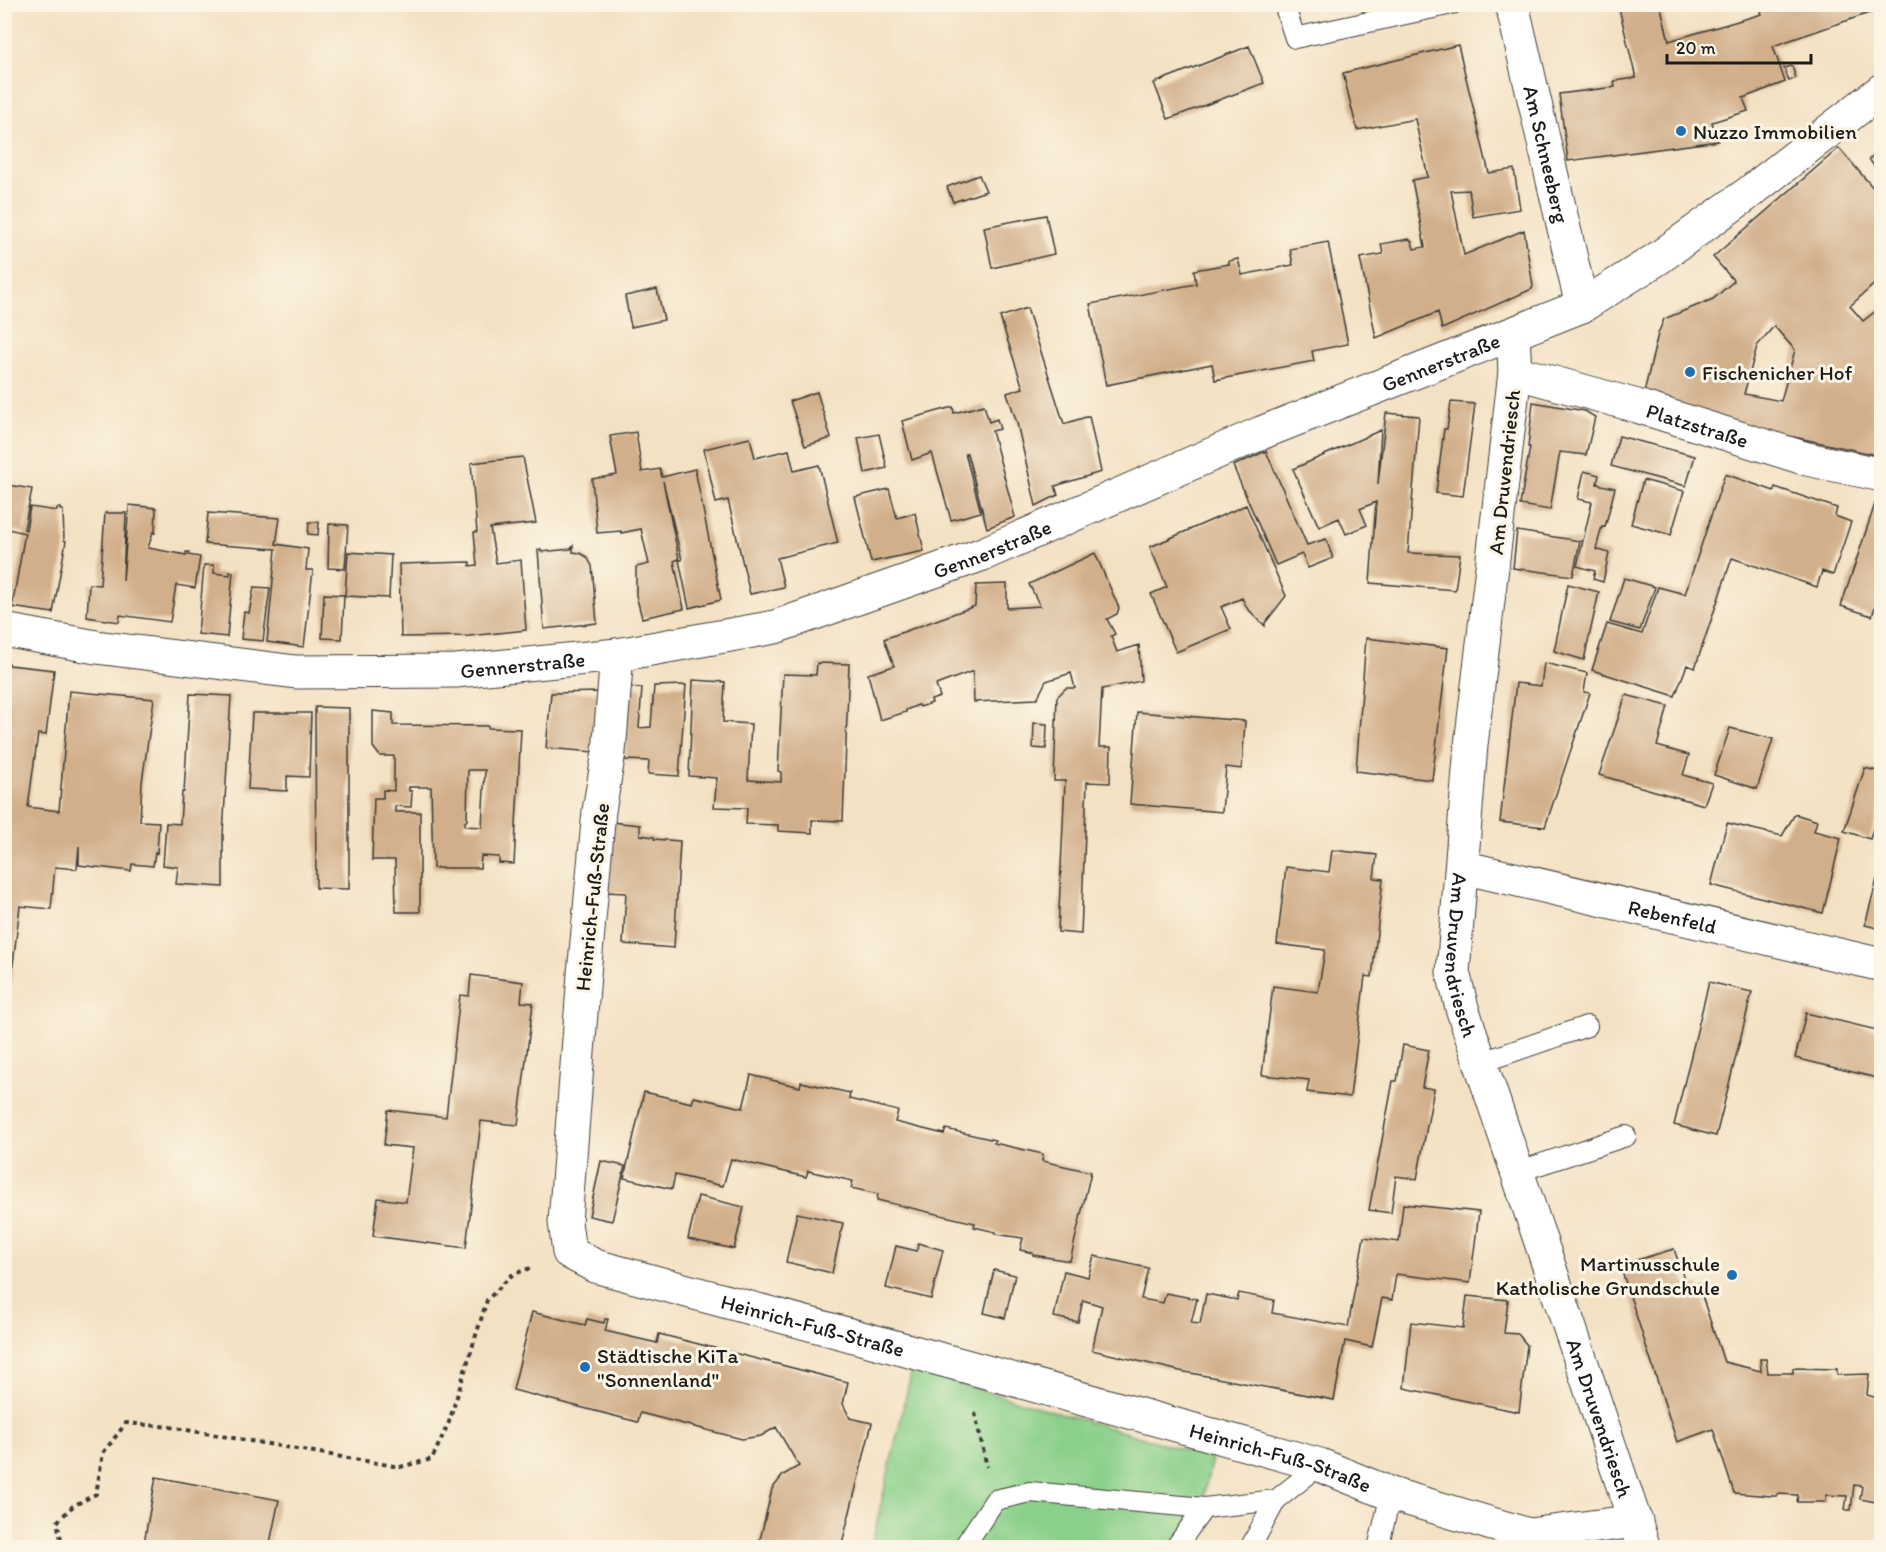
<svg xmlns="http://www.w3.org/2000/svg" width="1886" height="1552" font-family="Itim,sans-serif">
<rect width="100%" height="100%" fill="#fcf5e5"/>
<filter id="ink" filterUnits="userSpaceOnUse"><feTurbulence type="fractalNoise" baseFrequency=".0167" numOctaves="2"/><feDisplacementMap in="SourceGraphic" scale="12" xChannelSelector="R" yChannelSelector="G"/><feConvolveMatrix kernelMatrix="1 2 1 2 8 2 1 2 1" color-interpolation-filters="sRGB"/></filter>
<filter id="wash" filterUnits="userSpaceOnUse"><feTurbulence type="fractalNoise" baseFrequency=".008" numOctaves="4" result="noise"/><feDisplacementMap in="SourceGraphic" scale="24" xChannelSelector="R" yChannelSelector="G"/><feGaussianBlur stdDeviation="1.35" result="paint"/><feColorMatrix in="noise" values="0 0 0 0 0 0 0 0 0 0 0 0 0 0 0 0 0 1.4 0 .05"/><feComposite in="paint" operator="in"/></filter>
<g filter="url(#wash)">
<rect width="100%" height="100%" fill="#f3e1c3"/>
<path fill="#8bd08a" stroke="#547653" stroke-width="1.5" d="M912 1370 1212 1458 1192 1547 871 1548Z"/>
<g id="blocks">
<path fill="#d1af8a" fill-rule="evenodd" d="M1361 4H1395V5L1364 14Z
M1618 4H1660L1669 41 1762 14 1759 4H1881V9L1773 46 1785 82 1743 98 1748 111 1712 122 1718 141 1568 161 1559 94 1615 87 1614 81 1636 78Z
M1458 45 1489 173 1514 169 1520 209 1473 217 1469 190 1451 191 1464 255 1524 230 1533 286 1532 289 1442 329 1438 312 1376 338 1360 258 1383 254 1381 244 1409 239 1412 242 1414 249 1425 247 1412 180 1428 177 1415 119 1357 130 1343 73Z
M1249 46 1264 83 1168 119 1154 83Z
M1792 66 1796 78 1789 81 1784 68Z
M1839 148 1881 197V283L1879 280 1850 306 1863 321 1881 307V456L1720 421 1642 401 1658 334 1664 319 1713 299 1734 281 1713 257ZM1774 326 1795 350 1781 401 1744 394 1757 346Z
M1881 149V176L1869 159Z
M979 175 986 191 953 202 947 187Z
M1046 215 1054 254 992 268 984 227Z
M1328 242 1348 344 1312 351 1314 361 1215 380 1212 364 1106 385 1090 304 1196 284 1194 270 1229 264V261L1238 259 1242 275 1293 265 1290 249Z
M657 289 664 320 631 327 625 296Z
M1027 308 1064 424 1089 416 1101 472 1055 486 1058 495 1036 506 1017 423 1007 393 1023 388 1000 317Z
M817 392 831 438 805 446 790 401Z
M1451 402 1475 404 1463 496 1436 493 1444 429H1447Z
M1533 402 1585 411 1595 417 1586 455 1560 452 1550 510 1520 505 1530 447H1528Z
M984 405 989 422 997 419 1000 429 992 431 1015 517 987 528 967 453 965 454 981 512 951 520 932 453 912 460 902 421 953 407 954 413Z
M1386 413 1419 416 1408 553 1460 555 1455 590 1370 583 1376 502 1360 509 1367 525 1346 534 1339 518 1319 527 1293 469 1381 430 1378 484Z
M636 432 642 472 660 469 662 477 695 469 721 600 689 608 679 560H682L663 481 679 559 674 561 684 609 642 618 636 595V567L649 564 641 529 621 533V531L597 533 592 479 617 475 610 436Z
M879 434 887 468 865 473 858 438Z
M1619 436 1695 456 1686 486 1611 466Z
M750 438 755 458 789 450 794 471 819 465 838 543 777 558 784 587 750 594 728 500 716 503 704 449Z
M1266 451 1307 545 1326 539 1333 558 1308 568 1302 554 1276 565 1233 466Z
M523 457 536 523 490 528 496 563 521 560 526 630 469 636 401 637 399 564 470 562V566L477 565 474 532H477L471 463Z
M1584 471 1599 475 1597 484 1615 488 1605 527 1602 526 1596 549 1609 553 1603 582 1593 579 1595 571 1577 566 1592 502 1578 499Z
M1725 474 1774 491 1775 487 1837 508 1835 516 1851 522 1833 575 1822 571 1817 587 1732 558 1695 668 1687 665 1675 696 1592 670 1607 624 1642 634 1658 587 1685 594Z
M1643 480 1684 491 1671 535 1631 524Z
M8 485 32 489 24 529 26 530 30 507 57 511V508H60V510H63L64 540 66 541 53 613 12 607 25 533 4 528V499Z
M1881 486V597L1879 596 1872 616 1841 606Z
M889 489 897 518 915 513 924 551 871 562 855 497Z
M129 505 156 508 155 533 153 532 148 548 186 555V552H189L188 555 200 557 195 588 176 585 170 622 120 615 119 622 87 617 89 584 100 585 105 513H126L123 581Z
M1246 505 1286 596 1265 623V626L1247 608 1242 598 1221 607 1231 629 1176 652 1151 594 1167 587 1150 547Z
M208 513 280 518 276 544 308 549 306 570H313L304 647 267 642 276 549 205 544Z
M309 522H319L318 535 308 534Z
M329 524 348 525 345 569 328 568Z
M1517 531 1580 541 1573 576 1513 568Z
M573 546V552L580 553 587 557 592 566 597 623 544 629 538 550H541V552L571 549Z
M348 552 391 555 389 598 345 596Z
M1095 553 1119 608 1117 614 1107 619 1115 634 1111 636 1117 652 1139 645 1141 681 1102 689 1099 747H1111L1110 783 1087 782 1081 934 1058 932 1065 781H1054L1057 697 1066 688H1075L1071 673 1046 681 1037 699 974 702 973 671 936 685 940 697 931 700 932 703 920 707 918 705 906 710V712L880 720 868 674 894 666 884 639 975 606 976 585 1007 584V608L1040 606 1029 584Z
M204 565H214V573L230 575V571L233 572 227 637 198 634Z
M1624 578 1655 587 1640 630 1610 622Z
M1568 584 1599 592 1584 660 1554 651Z
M254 587 270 588 263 641 241 639 244 612 249 613Z
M324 594 344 595 342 639 322 638Z
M1366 638 1448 648 1432 780 1356 771Z
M6 663H9V665L54 670 46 735 38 734 28 807 59 811 69 691 154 699 142 782 140 821 159 822 157 853 155 852 153 866 132 864 131 871 79 865V846L77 869 55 867 51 909 20 906 7 1014H4Z
M817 663 849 664 843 821 812 820V833L778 831V825L746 824 747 808 714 807 717 778 689 776 693 680 725 682 723 722 751 724 748 780 781 782V772L778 771 783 674 816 675Z
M1544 663 1587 673 1584 692 1590 693 1545 827 1500 822 1516 683 1541 686Z
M686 685 679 776 648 774 649 761 625 760 628 687 642 688 639 728 651 727 654 686Z
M600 692 594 752 546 748 551 693Z
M190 694 231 696 223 834V887L176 884 178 867 163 865 166 823 180 824 182 792H184Z
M1626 695 1668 706 1657 746 1689 755 1683 775 1712 783 1704 805 1599 775Z
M315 707 349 708V889L316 888Z
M373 711 393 713V725L488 726V728L521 729 514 864 499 863V857L481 856 480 868H433L431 787H409V791H412L411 807 395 806V812H420V912H396L395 860H372L374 798H383V790L394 791V756H380L373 747ZM468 770H485L482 827 465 826V822L467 820Z
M1137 712 1245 721 1242 769 1226 767 1222 812 1130 804Z
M252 713H311L309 777 287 776V791L248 789Z
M1034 723 1047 724 1046 749 1033 748Z
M1730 728 1773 739 1757 789 1714 775Z
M1865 768 1881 772V803L1870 839 1844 831Z
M1795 814 1817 821 1814 831 1841 838 1823 913 1711 885 1727 823 1782 836Z
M611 822 640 825V835L654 837V839L680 841 674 948 623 944 626 893 606 892Z
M1332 850 1377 855 1374 878 1383 879 1372 977 1365 976 1350 1097 1307 1092 1309 1080 1262 1075 1273 986 1318 992 1325 950 1277 944 1286 867 1329 872Z
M1881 873V929L1865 925 1877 879H1879Z
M471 975 523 982 521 1002 533 1003 518 1125 481 1121 466 1248 373 1236 378 1198 406 1202 413 1148 384 1145 388 1110 446 1117 460 995 469 996Z
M1709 982 1752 992 1716 1136 1674 1125Z
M1806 1013 1881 1031V1079L1795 1058Z
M1403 1045 1429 1050 1422 1087 1434 1089 1417 1179 1396 1176 1391 1213 1369 1210 1393 1081H1397Z
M751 1075 800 1087 801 1082 850 1093 849 1099 898 1111 895 1122 944 1134 946 1129 995 1140 994 1143 1043 1154 1042 1161 1091 1172 1070 1261 1033 1255V1253L1020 1250 1023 1238 996 1234V1232L974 1227 975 1223 877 1200 878 1194 851 1188 853 1181 808 1171 806 1177 731 1159 723 1186 675 1175 672 1189 624 1178 644 1092 692 1103 694 1097 743 1108Z
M601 1161 625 1166 612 1221 589 1216Z
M698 1196 744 1207 734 1249 688 1239Z
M1403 1204 1479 1212 1470 1283 1396 1274 1392 1300 1382 1298 1372 1347 1345 1341 1334 1400 1180 1371 1092 1350 1102 1306 1083 1300 1078 1322 1054 1317 1064 1271 1088 1277 1094 1256 1148 1268 1141 1299 1163 1303 1166 1293 1197 1299 1191 1323 1200 1324 1206 1294 1237 1300 1239 1293 1274 1300 1272 1313 1348 1327 1364 1237 1399 1242Z
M797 1213 843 1223 832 1273 786 1262Z
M918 1243 943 1250 931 1299 886 1288 896 1246 917 1251Z
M1674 1249 1687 1288 1698 1284 1724 1362 1761 1371 1760 1359H1766L1768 1373H1793V1368L1837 1369V1375L1869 1374 1867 1395 1881 1399V1503L1860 1499 1862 1486 1854 1485 1851 1510H1845L1847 1496 1826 1495V1502H1797L1798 1495 1777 1494V1496H1772L1734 1493 1713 1429 1677 1442 1620 1265Z
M994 1270 1015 1275 1005 1318 984 1313Z
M1467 1296 1508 1300 1504 1333 1518 1334 1527 1345 1519 1412 1404 1388 1411 1322 1463 1328Z
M532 1312 585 1325 587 1319 604 1323 605 1319H608L605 1331 657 1343 659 1334 848 1382 843 1404 850 1418 872 1423 841 1548H758L772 1489 783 1475 799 1466 776 1427 761 1436 742 1439 640 1413 638 1422 513 1390Z
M156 1477 279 1500 270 1543 288 1548H143Z"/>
</g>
</g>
<g filter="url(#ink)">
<use href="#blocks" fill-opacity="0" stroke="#3c3a35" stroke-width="1.5"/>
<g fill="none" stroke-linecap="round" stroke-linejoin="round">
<g stroke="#3c3a35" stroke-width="22">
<path id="service" d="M1284 4 1295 38 1452 4
M1480 1063 1587 1026
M1517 1172 1626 1136
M963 1548 995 1500 1030 1492 1204 1508 1276 1500
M1175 1548 1204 1508
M1250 1548 1276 1500 1320 1465
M1378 1548 1391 1494"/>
</g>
<g stroke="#3c3a35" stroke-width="35">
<g id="minor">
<path id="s1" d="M1512 4 1582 306"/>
<path id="s2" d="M1513 335 1515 372 1471 745 1453 972 1462 1008 1644 1548"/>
<path id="s3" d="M1515 372 1637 406 1807 459 1882 475"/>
<path id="s4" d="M617 655 609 752 599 811 584 974 565 1222 569 1252 595 1266 965 1366 1320 1465 1391 1494 1529 1535 1636 1521"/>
<path id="s5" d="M1462 867 1882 965"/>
</g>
</g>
<g stroke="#3c3a35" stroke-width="35">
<g id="tertiary">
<path id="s6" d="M4 630 96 647 296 672 456 671 617 655 775 627 983 554 1261 433 1582 306 1657 259 1746 195 1882 90"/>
</g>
</g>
<path stroke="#3c3a35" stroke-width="4" stroke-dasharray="4.5 4.5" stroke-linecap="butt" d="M975 1413 987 1467
M63 1548 57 1522 73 1506 96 1494 103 1453 126 1423 170 1427 400 1467 432 1459 449 1422 487 1300 512 1275 530 1268"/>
<use href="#service" stroke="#fff" stroke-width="20"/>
<use href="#minor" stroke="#fff" stroke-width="33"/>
<use href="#tertiary" stroke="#fff" stroke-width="33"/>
</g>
</g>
<g fill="#1f6fb2" stroke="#fcf5e5" stroke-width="2">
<circle cx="1681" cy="131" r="6"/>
<circle cx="1690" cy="372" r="6"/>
<circle cx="1732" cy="1275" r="6"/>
<circle cx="585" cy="1367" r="6"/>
</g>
<g text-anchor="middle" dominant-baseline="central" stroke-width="6" stroke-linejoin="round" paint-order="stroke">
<g font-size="21" fill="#1c1c1c" stroke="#fcf5e5" text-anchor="start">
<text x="1693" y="131">Nuzzo Immobilien</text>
<text x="1702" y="372">Fischenicher Hof</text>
<text x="1720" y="1263" text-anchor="end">Martinusschule<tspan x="1720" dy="24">Katholische Grundschule</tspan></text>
<text x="597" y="1355">Städtische KiTa<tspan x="597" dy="24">"Sonnenland"</tspan></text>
</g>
<g font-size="21" fill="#1c1c1c" stroke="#fcf5e5">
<text stroke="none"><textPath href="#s1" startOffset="154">Am Schneeberg</textPath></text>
<text stroke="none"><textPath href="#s6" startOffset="1494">Gennerstraße</textPath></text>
<text stroke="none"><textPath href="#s3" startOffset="190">Platzstraße</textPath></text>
<text transform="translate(1504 472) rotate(-84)">Am Druvendriesch</text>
<text stroke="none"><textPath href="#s6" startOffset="1008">Gennerstraße</textPath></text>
<text stroke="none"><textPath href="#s6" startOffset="522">Gennerstraße</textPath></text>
<text transform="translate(592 897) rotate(-84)">Heinrich-Fuß-Straße</text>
<text stroke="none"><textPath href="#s5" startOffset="216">Rebenfeld</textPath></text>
<text stroke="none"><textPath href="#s2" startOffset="624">Am Druvendriesch</textPath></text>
<text stroke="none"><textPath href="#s4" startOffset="855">Heinrich-Fuß-Straße</textPath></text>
<text stroke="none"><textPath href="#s2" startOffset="1110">Am Druvendriesch</textPath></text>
<text stroke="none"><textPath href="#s4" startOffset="1341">Heinrich-Fuß-Straße</textPath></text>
</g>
</g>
<rect width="1886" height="1552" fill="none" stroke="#fcf5e5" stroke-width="24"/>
<path d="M1667 54v9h144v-9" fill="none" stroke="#1c1c1c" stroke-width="3"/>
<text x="1676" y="54" font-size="18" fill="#1c1c1c" stroke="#fcf5e5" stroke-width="4.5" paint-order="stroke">20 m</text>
</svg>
